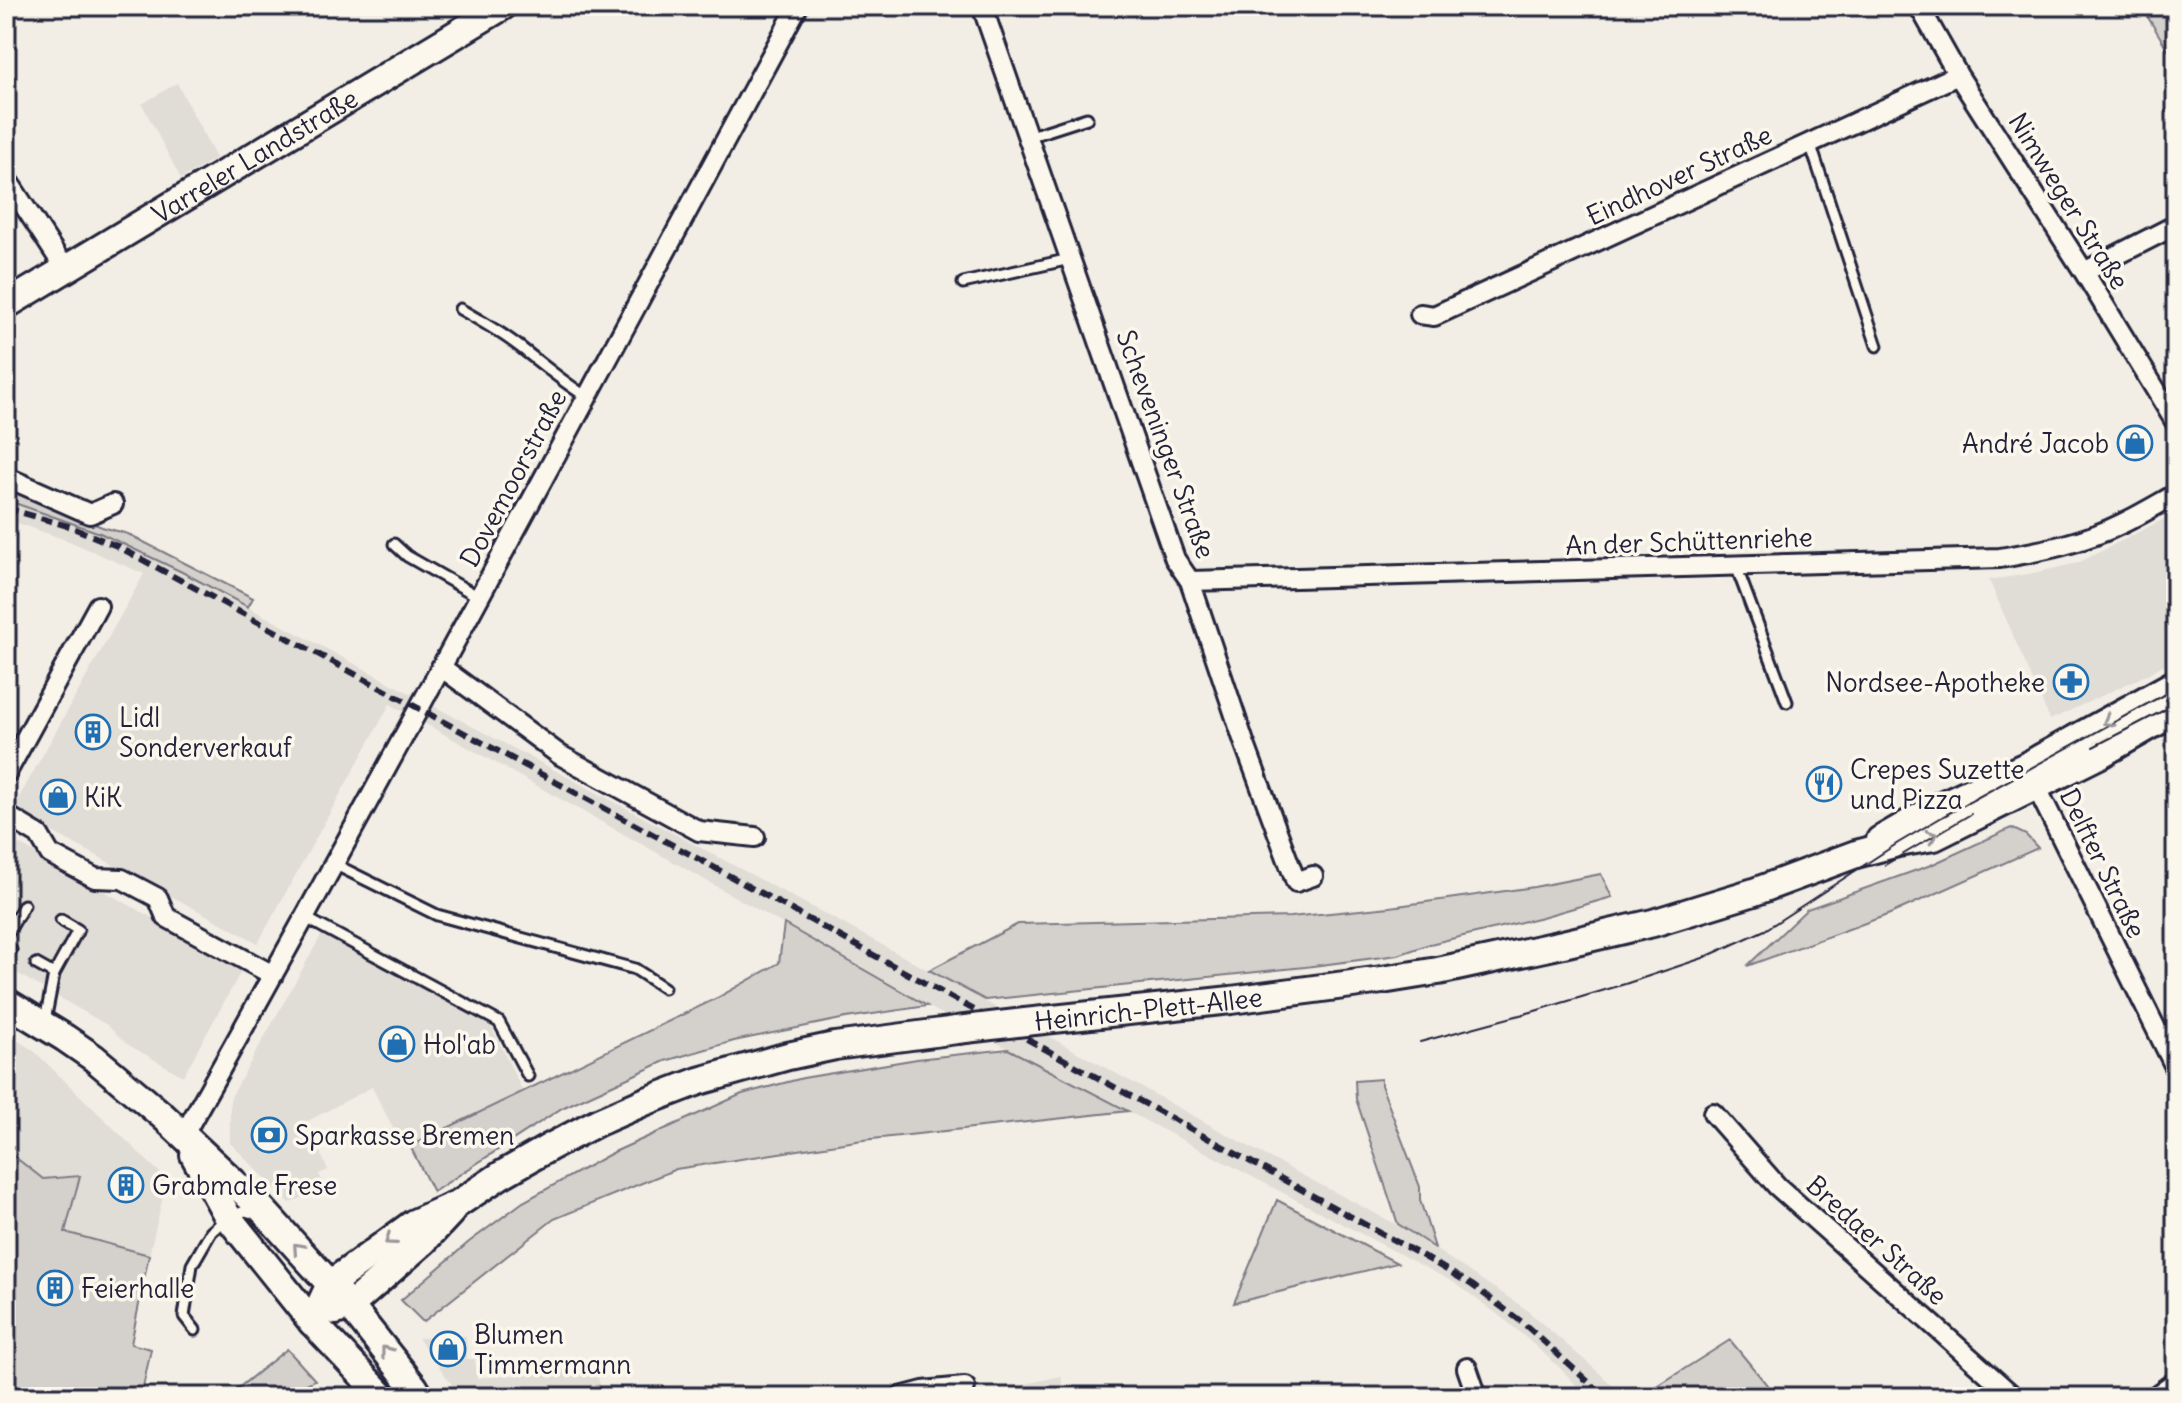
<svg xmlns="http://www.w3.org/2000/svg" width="2182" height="1403" font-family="Delius,sans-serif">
<rect width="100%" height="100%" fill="#f2eee5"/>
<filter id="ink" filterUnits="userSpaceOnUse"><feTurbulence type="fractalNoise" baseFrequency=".0125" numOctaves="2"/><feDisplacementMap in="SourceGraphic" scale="16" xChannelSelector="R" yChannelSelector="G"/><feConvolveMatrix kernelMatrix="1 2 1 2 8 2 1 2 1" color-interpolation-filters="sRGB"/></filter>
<g filter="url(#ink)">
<path fill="#e0dcd6" d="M177 83 216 158 181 179 142 104Z
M6 500 100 533 182 572 842 923 1279 1163 1401 1227 1523 1307 1596 1370 1624 1397H1588L1558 1366 1504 1319 1455 1283 927 1006 663 856 390 704 258 943 12 810 144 574 69 541 6 519Z
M2176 513V657L2148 674 2050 720 1989 580 2029 574 2078 563Z
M6 837 243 968 183 1076 127 1044 107 1025 6 967Z
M322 934 490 1024 523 1092 410 1146 397 1136 372 1087 306 1122 328 1170 319 1174 325 1187 290 1203 230 1143V1099Z
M6 1033 34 1051 167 1180 149 1255 65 1232 43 1179 6 1150Z
M466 1336 467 1359H475L477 1378 596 1369 603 1397H461L418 1338Z
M1061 1376 1065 1397H968Z"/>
<path fill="#d4d1cc" stroke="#7b7a84" stroke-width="2" d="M2141 6H2176V63Z
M6 488 102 527 128 534 253 598 248 607 182 572 100 533 6 500Z
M2011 828 2026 835 2038 848 1890 914 1747 966 1807 909 1931 865Z
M1601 874 1612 897 1542 917 1430 944 1398 955 1305 967 985 1000 929 970 1018 924 1290 917 1390 907 1534 887Z
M784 924 927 1006 846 1018 734 1041 665 1061 562 1108 433 1192 410 1146 717 998 779 963Z
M1008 1049 1128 1111 863 1140 676 1169 554 1219 423 1322 401 1300 469 1242 523 1202 612 1153 742 1094 803 1078 917 1059Z
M1381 1079V1085L1420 1187V1200L1435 1248 1398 1224 1356 1099 1355 1081Z
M6 1150 43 1179 80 1176 65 1232 149 1255 131 1344 151 1349 141 1397H6Z
M1277 1200 1397 1263 1234 1303Z
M1730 1340 1777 1397H1640Z
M287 1349 315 1380 280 1397H227Z"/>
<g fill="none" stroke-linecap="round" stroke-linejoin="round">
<g stroke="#22223b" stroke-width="15">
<path id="service" d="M1028 137 1087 118
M1810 143 1877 346
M963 283 1070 259
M460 309C481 321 501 332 520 347 542 364 563 382 587 397
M394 544 407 556 479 597
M1736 566 1787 702
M334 864 437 915 635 969 664 988
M304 917 499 1022 528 1076
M6 936 24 905
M6 947 11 950
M36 964 54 974
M45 1021 54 974 78 930 61 920
M195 1330 184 1316 192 1265 211 1232 228 1217 245 1211 256 1214"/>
</g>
<g stroke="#22223b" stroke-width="24">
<path id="minor" d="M982 6 1175 559 1190 581 1244 742 1296 882 1313 876
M1919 6 1958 75 2084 272 2176 423
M6 178 66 270
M2084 272 2176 225
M1420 314 1434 316 1958 75
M6 477 90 514 113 504
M1190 581 2000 558C2042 551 2083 543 2121 524 2140 515 2158 504 2176 494
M441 667 560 755 699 831 755 837
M6 774 98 606
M2031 776 2176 1069
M6 815 39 835 50 854 95 878 122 879 158 898 166 917 273 975
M1713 1113 1777 1186 2014 1397
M183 1136C393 762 594 383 798 6
M1467 1368 1477 1397
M900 1397 923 1391 965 1387
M2154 1397 2176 1381"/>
</g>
<g stroke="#22223b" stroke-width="32">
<g id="secondary">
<path id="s1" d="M6 305 503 6"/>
<path d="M1880 840 1937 807 2026 766 2176 683"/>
<path d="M6 1002 65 1038 94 1058 164 1117 261 1208 350 1306 414 1387 420 1397"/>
<path id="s2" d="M1025 1022 1231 1000 1382 980 1438 971 1563 944 1653 923 1754 892 1856 854 1898 843 1934 837 2101 754 2176 711"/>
<path d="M194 1155 228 1217 312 1322 383 1397"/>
<path d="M336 1311 350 1306 424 1241 451 1212"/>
<path d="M312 1322 330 1284 414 1223 459 1203 501 1175 550 1147 598 1122 644 1102 699 1081 788 1056 835 1046 957 1030"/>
</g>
</g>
<use href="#service" stroke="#fbf7ec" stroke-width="9"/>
<use href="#minor" stroke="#fbf7ec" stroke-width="18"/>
<use href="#secondary" stroke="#fbf7ec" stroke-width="26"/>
<path stroke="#22223b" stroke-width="2" d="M2093 747 2176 704
M1885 865 1971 814
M1420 1042 1535 1011 1625 984 1703 958 1765 930 1898 843 1942 817 2176 688"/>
<path stroke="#22223b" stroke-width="6" stroke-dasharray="12 6" stroke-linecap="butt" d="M6 508 68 526 117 546 695 857 1428 1259 1472 1285 1522 1322 1605 1397"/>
<g stroke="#22223b" stroke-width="32" stroke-linecap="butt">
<path id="secondary-bridge" d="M957 1030 1025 1022"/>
</g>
<use href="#secondary-bridge" stroke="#fbf7ec" stroke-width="26"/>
</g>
<defs><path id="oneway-chevron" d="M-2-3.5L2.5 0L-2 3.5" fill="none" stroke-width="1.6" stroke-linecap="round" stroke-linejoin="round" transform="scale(2)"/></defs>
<g stroke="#99979c">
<use href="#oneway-chevron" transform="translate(2108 721) rotate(150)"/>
<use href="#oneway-chevron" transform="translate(1932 836) rotate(-17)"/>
<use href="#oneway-chevron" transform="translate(390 1240) rotate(144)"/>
<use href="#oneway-chevron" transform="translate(298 1248) rotate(-132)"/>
<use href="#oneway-chevron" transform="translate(386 1351) rotate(-128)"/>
</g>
</g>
<defs>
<g id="shop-ring" transform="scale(1.8)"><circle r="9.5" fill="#fbf7ec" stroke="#1f6fb2" stroke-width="1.5"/><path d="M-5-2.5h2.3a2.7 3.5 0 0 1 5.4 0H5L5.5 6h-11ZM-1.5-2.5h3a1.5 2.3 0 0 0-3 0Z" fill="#1f6fb2"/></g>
<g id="pharmacy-ring" transform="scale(1.8)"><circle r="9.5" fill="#fbf7ec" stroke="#1f6fb2" stroke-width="1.5"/><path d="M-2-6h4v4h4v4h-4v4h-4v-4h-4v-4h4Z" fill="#1f6fb2"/></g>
<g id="building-ring" transform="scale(1.8)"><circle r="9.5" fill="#fbf7ec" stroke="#1f6fb2" stroke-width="1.5"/><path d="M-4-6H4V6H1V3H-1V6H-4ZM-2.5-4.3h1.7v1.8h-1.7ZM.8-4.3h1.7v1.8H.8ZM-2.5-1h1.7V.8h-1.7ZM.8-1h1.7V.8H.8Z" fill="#1f6fb2"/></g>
<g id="restaurant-ring" transform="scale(1.8)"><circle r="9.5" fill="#fbf7ec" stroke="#1f6fb2" stroke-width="1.5"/><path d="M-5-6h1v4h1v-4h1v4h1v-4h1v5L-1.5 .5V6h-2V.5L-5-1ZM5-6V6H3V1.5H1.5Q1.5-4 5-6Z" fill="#1f6fb2"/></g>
<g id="bank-ring" transform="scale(1.8)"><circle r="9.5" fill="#fbf7ec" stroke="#1f6fb2" stroke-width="1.5"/><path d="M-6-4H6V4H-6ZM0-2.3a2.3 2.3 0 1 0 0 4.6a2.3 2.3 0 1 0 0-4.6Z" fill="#1f6fb2"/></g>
</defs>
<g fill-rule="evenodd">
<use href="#shop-ring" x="2135" y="443"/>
<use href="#pharmacy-ring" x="2071" y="682"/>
<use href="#building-ring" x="93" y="732"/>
<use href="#restaurant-ring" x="1824" y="784"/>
<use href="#shop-ring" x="58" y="797"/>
<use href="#shop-ring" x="397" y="1044"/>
<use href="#bank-ring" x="269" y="1135"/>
<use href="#building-ring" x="126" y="1185"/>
<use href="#building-ring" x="55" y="1288"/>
<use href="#shop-ring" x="448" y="1349"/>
</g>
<g text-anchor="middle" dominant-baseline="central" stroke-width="7" stroke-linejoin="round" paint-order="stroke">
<g font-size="26" fill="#22223b" stroke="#fbf7ec">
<text stroke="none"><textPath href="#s1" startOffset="290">Varreler Landstraße</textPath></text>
<text transform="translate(1679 175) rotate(-25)">Eindhover Straße</text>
<text transform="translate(2069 201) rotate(58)">Nimweger Straße</text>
<text transform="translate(1166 444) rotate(70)">Scheveninger Straße</text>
<text transform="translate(513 478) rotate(-62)">Dovemoorstraße</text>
<text transform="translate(1689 541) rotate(-2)">An der Schüttenriehe</text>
<text transform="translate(2103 863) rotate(64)">Delfter Straße</text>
<text stroke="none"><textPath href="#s2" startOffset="124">Heinrich-Plett-Allee</textPath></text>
<text transform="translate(1877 1240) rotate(42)">Bredaer Straße</text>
</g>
<g font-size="26" fill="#22223b" stroke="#fbf7ec" text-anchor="start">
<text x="2109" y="443" text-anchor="end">André Jacob</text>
<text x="2045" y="682" text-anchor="end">Nordsee-Apotheke</text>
<text x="119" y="717">Lidl<tspan x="119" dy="30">Sonderverkauf</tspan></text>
<text x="1850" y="769">Crepes Suzette<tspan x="1850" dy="30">und Pizza</tspan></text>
<text x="84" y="797">KiK</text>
<text x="423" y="1044">Hol'ab</text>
<text x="295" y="1135">Sparkasse Bremen</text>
<text x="152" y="1185">Grabmale Frese</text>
<text x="81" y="1288">Feierhalle</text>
<text x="474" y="1334">Blumen<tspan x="474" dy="30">Timmermann</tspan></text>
</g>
</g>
<rect width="2182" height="1403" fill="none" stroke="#fbf7ec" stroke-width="32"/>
<rect x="16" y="16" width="2150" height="1371" fill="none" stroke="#22223b" stroke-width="3" filter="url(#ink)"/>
</svg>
